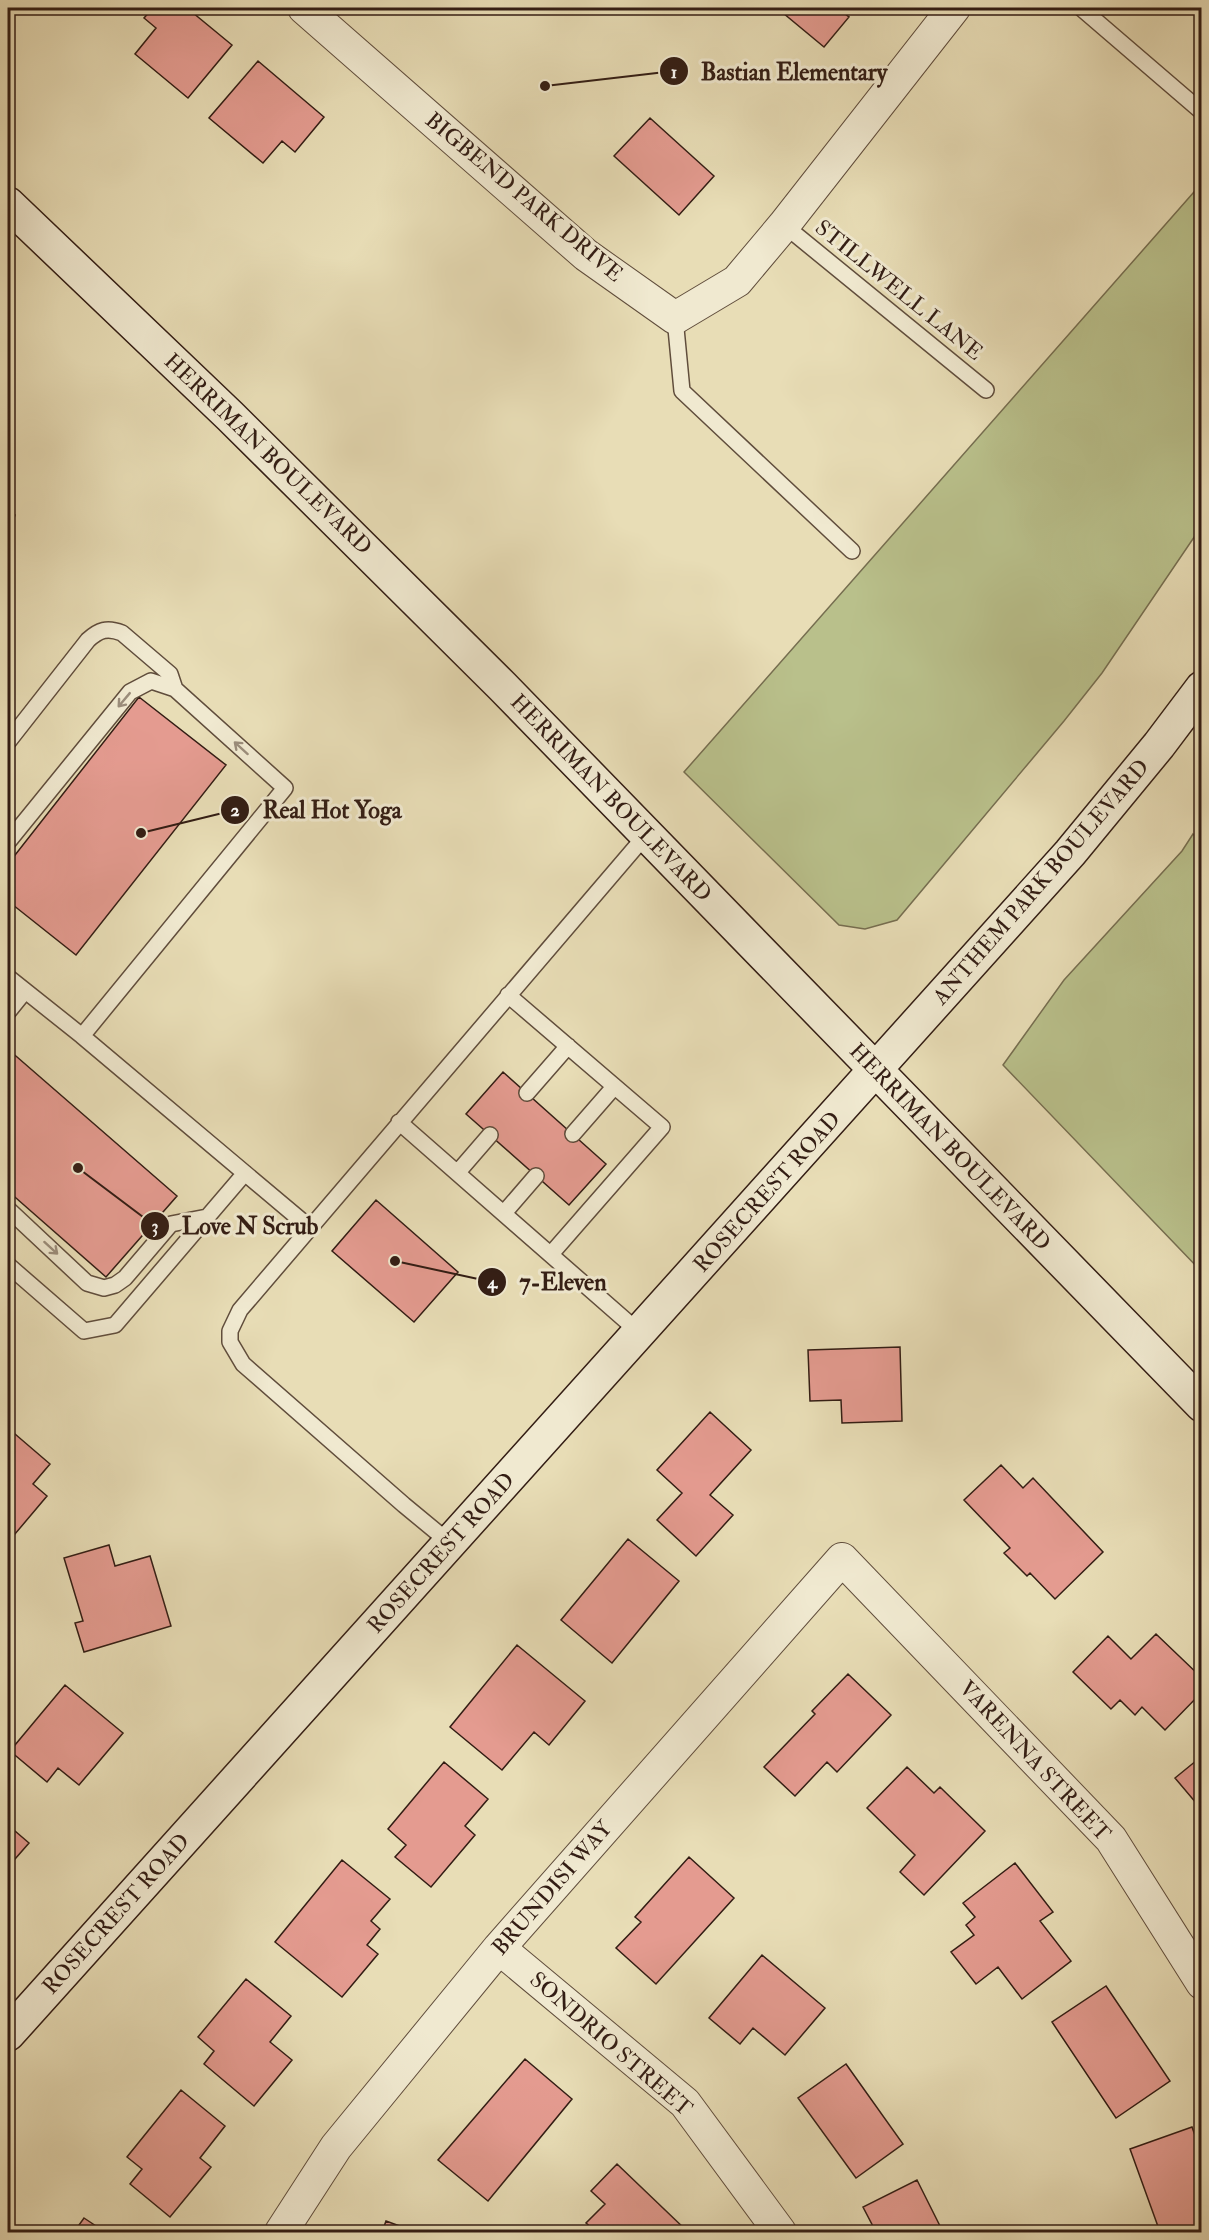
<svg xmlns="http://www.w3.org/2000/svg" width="1209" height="2240" font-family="'IM FELL Double Pica',serif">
<rect width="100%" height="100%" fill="#e8ddb6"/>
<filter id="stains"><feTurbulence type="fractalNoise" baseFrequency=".00333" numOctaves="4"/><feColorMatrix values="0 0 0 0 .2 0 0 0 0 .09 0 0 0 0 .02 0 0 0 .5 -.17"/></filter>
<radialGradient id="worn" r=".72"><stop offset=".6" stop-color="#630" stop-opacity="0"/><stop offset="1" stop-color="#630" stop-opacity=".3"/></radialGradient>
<path fill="#b9c08b" stroke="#766e50" stroke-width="1.5" d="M1201 184V527L1102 673 1064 721 897 920 865 929 839 925 684 772Z
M1193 834 1202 842 1201 1271 1003 1065 1064 980 1182 851Z"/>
<path fill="#e49b90" stroke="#331d14" stroke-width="1.5" d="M153 8H187L232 45 188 98 135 54 156 28 144 18Z
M777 8H837L849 17 824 47Z
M258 61 324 117 295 152 282 141 263 163 209 118Z
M650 118 714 176 679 215 614 156Z
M8 513 15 515 8 539Z
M139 697 226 765 76 955 8 901V864Z
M9 1050 177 1196 106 1277 8 1191Z
M503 1072 606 1164 569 1205 466 1114Z
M376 1200 458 1272 414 1322 332 1251Z
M900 1347 902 1421 842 1423 841 1400 810 1401 808 1350Z
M710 1412 751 1450 710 1495 733 1515 696 1556 657 1520 682 1493 657 1470Z
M8 1428 50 1464 33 1484 47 1496 15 1534 8 1527Z
M1001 1465 1023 1488 1033 1478 1103 1552 1055 1599 1030 1573 1027 1576 1004 1553 1010 1548 964 1500Z
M628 1539 679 1581 612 1663 561 1620Z
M109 1545 115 1566 150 1556 171 1626 84 1652 75 1623 83 1621 64 1558Z
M1156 1634 1202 1678V1692L1165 1730 1142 1707 1135 1715 1120 1700 1111 1709 1073 1672 1108 1636 1131 1659Z
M517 1645 585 1701 549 1745 534 1732 502 1770 450 1727Z
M848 1674 891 1715 837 1772 827 1762 795 1796 764 1767 815 1714 812 1711Z
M65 1685 123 1733 79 1785 58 1768 47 1782 10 1751Z
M1202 1756V1810L1175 1778Z
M444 1762 488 1799 465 1826 475 1835 431 1887 395 1857 406 1845 388 1829Z
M907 1767 934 1793 940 1787 985 1831 924 1895 900 1872 915 1855 867 1808Z
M8 1825 29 1843 8 1867Z
M689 1857 734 1898 656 1984 616 1948 641 1922 635 1917Z
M342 1860 390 1899 371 1921 380 1929 367 1945 378 1954 342 1997 275 1942Z
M1015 1863 1053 1912 1040 1921 1071 1961 1022 1999 998 1967 976 1984 951 1952 974 1935 966 1925 975 1917 963 1903Z
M762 1955 825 2008 785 2055 753 2028 740 2044 709 2018Z
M246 1979 291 2016 270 2042 292 2060 254 2106 204 2064 214 2051 198 2037Z
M1106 1986 1170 2081 1116 2118 1052 2022Z
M525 2059 572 2099 488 2201 438 2160Z
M846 2064 903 2144 856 2178 798 2098Z
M181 2090 225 2126 200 2158 211 2167 170 2217 130 2184 142 2169 127 2157Z
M1192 2127 1202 2155V2232H1160L1130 2149Z
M617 2164 688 2232H597L586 2223 605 2204 591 2191Z
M917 2180 943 2232H876L863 2207Z
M84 2218 105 2232H74Z
M386 2221 416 2232H382Z"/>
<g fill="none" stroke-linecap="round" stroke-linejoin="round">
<g stroke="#604d3c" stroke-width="18">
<path id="lane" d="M1081 8 1202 112
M784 225 986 390
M675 318 682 391 852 551
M8 742 88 640C99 630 107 627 122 633L170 674 175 689
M8 842 130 692 151 681 175 689 285 788 82 1036 309 1227
M8 977 82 1036
M508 995 662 1127 551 1254
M8 1012 25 991
M527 1093 568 1046
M399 1122 640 1333
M573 1134 614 1087
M458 1172 490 1135
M8 1209 87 1283 104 1288 115 1285 125 1278 171 1224 207 1217
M504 1213 536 1176
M8 1265 84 1331 115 1325 245 1173
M450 1543 404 1505 243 1364 230 1342V1331L240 1310 646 835"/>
</g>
<g stroke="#604d3c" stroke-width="34">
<path id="street" d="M304 8 586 255 675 318 737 281 784 225 954 8
M499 1948 685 2103 780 2232
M281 2232 336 2147 499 1948 842 1559 1111 1839 1202 1983"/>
</g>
<g stroke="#331d14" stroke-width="36">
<path id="secondary" d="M8 204 230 416 502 686 1202 1405
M8 2034 1070 853 1159 745 1202 688"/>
</g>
<use href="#lane" stroke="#f0e9d0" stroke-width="15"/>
<use href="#street" stroke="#f0e9d0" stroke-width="32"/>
<use href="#secondary" stroke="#f0e9d0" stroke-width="33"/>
</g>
<defs><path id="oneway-shaft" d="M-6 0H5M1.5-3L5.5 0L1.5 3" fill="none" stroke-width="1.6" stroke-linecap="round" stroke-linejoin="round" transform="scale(1.5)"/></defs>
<g stroke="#9b8d7b">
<use href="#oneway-shaft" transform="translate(124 700) rotate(130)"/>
<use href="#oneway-shaft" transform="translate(241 748) rotate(-138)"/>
<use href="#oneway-shaft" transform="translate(51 1248) rotate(42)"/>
</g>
<g text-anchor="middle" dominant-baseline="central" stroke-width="6" stroke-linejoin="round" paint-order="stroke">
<g font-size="22" fill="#331d14" stroke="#f0e9d0">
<text transform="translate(524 197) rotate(40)">BIGBEND PARK DRIVE</text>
<text transform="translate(899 290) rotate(39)">STILLWELL LANE</text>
<text transform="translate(268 454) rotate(44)">HERRIMAN BOULEVARD</text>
<text transform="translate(611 798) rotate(46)">HERRIMAN BOULEVARD</text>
<text transform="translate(1041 882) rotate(-49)">ANTHEM PARK BOULEVARD</text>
<text transform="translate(950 1147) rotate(46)">HERRIMAN BOULEVARD</text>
<text transform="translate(767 1192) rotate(-48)">ROSECREST ROAD</text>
<text transform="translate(441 1553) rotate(-48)">ROSECREST ROAD</text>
<text transform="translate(1035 1761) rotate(47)">VARENNA STREET</text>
<text transform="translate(552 1888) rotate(-49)">BRUNDISI WAY</text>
<text transform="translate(116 1914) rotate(-48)">ROSECREST ROAD</text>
<text transform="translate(611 2044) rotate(41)">SONDRIO STREET</text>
</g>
</g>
<path fill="none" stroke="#331d14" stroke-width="2" d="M545 86L674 71M141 833L235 810M78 1168L155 1226M395 1261L492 1282"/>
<g fill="#331d14" stroke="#f0e9d0" stroke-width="2">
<circle cx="545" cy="86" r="6"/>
<circle cx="141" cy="833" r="6"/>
<circle cx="78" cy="1168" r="6"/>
<circle cx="395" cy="1261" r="6"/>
<circle cx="674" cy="71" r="15"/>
<circle cx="235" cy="810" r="15"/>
<circle cx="155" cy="1226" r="15"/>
<circle cx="492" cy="1282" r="15"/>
</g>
<g font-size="18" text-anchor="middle" font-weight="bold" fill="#fff">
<text x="674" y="78">1</text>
<text x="235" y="816">2</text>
<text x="155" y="1232">3</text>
<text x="492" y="1288">4</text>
</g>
<g font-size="24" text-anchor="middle" font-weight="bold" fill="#331d14" stroke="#f0e9d0" stroke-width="6" stroke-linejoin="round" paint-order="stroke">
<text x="794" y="80">Bastian Elementary</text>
<text x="332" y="818">Real Hot Yoga</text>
<text x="250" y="1234">Love N Scrub</text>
<text x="563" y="1290">7-Eleven</text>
</g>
<rect width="1209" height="2240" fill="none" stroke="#e8ddb6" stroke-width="30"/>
<rect x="9" y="9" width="1191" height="2222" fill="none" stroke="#331d14" stroke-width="3"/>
<rect x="15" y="15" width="1179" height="2210" fill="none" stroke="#331d14" stroke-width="1.5"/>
<rect width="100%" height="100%" filter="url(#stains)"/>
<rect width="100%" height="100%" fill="url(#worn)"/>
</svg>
